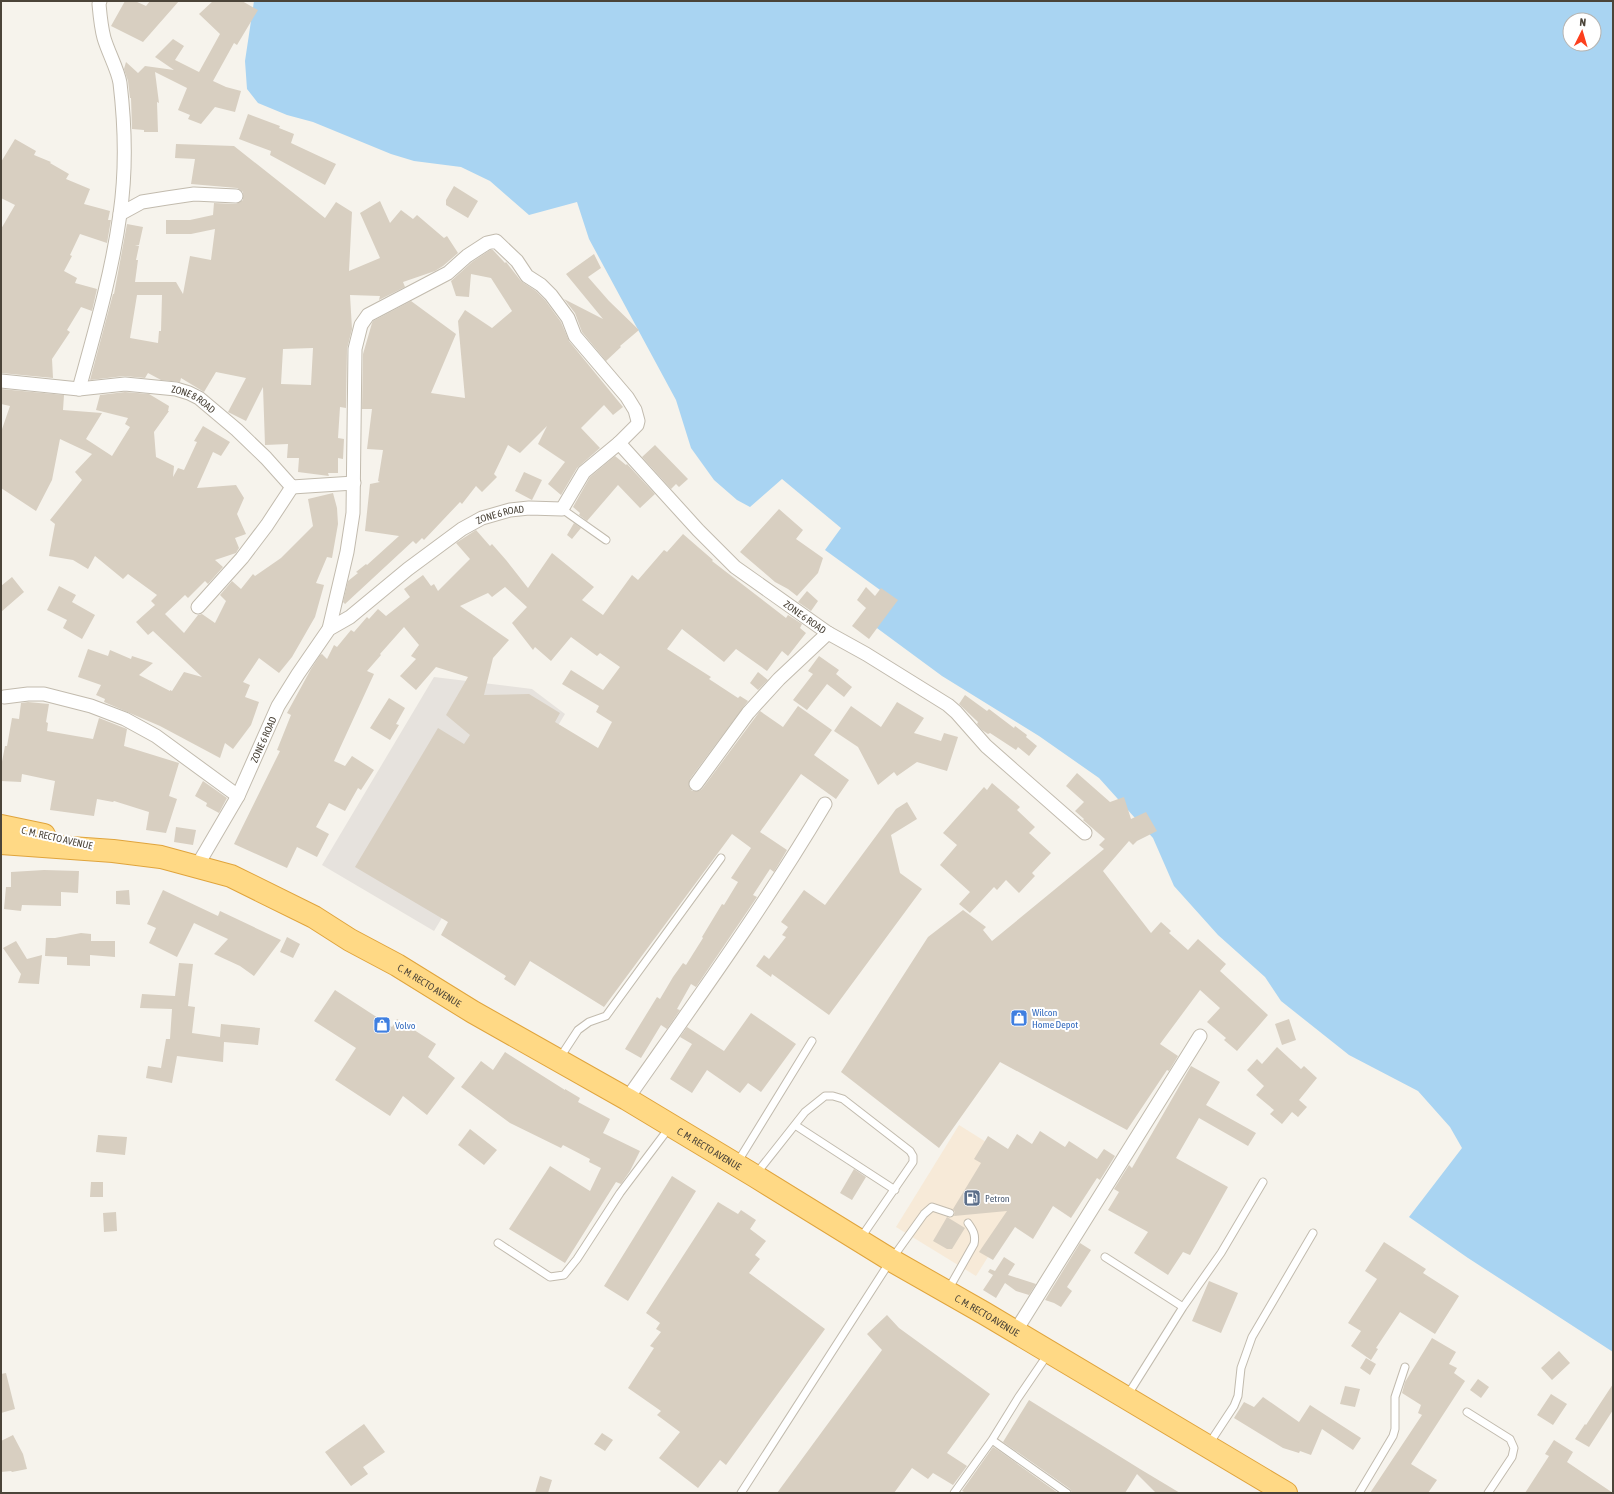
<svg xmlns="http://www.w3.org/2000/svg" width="1614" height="1494" font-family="'Asap Condensed',sans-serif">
<rect width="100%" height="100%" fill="#f6f3ec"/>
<path fill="#f7ead8" d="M959 1125 1039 1175 976 1276 896 1227Z"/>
<path fill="#e6e2dd" d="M434 677 532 689 565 714 434 931 322 865Z"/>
<path fill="#a9d4f2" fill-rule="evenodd" d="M254 1H1613V1352L1468 1258 1409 1217 1462 1148 1450 1127 1418 1091 1349 1055 1281 1001 1265 977 1218 935 1174 886 1153 838 1099 778 1039 736 942 676 866 620 887 595 825 550 841 528 782 479 750 507 737 500 714 480 691 448 676 400 589 239 577 202 529 215 490 181 461 167 414 161 391 154 313 122 287 115 258 103 247 89 245 61ZM1570 20H1594V44H1570Z"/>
<path fill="#d8cfc1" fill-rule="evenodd" d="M125 1H135L146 6 150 1H179L143 42 111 26Z
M213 1H242L258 10 237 45 234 43 213 81 226 87 241 91 235 112 215 107 201 124 188 119 190 115 178 110 187 88 155 72 159 103 157 102 158 132H144V130L132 129 131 98H130L128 81 124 69 126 62 138 73 145 66 174 70 155 57 173 39 184 46 175 60 199 72 220 34 199 14Z
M248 114 280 126 279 128 294 134 291 143 336 164 325 185 270 155 271 151 239 139Z
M15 139 36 151 34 155 51 162 50 163 69 174 66 179 90 189 84 204 110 211 108 220H111L107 243 80 234 70 255 72 256 64 271 77 278 75 283 97 289 92 311 81 307 67 330 70 332 52 359 53 378 1 373V229L15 205 1 198V162Z
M176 144 234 146 325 218 336 202 352 212 349 271 380 258 360 213 380 201 390 223 401 210 413 219 417 215 444 238 447 236 458 253 443 266 435 271 403 282 405 287 379 300 380 296 350 295 352 329 347 349 346 408 340 407 338 438 344 439 343 459 338 458V473H328L329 476 298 472 299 458H287L288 444 265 445 263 387 246 421 228 412 246 378 216 372 204 392 181 378 180 382 161 380 148 373 145 378 124 376 90 380 113 294H114L127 224 143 227 139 245H135L139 246 136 260H138L135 282H176L183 294 190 256 211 260 215 229 191 234H166V220H190L213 215 214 203 236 204 243 200V192L237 188 191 184 195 159 175 158ZM137 295H162L161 331H159L158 343 130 338ZM313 348 311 385 281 384 283 349Z
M454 186 478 201 468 218 446 205V200Z
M490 250H493L505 263 506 262 521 281 536 291 545 300 561 322 569 341 623 407 613 415 604 405 581 428 600 448 577 468 561 495 548 484 565 462 538 444 547 426 520 453 508 445 494 474 497 477 482 492 476 486 462 504 460 502 424 540 422 538 416 544 413 541 345 604 343 602 348 581 358 573 356 572 366 564 367 565 399 536 365 531 370 484 380 482 378 481 383 450 367 449 372 409H362L363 354 372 323 373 321 411 301 456 334 431 393 465 398 458 321 465 310 492 328 512 311 491 278 471 274 469 297 456 296 451 281 472 262Z
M594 254 601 268 588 277 609 301 639 330 620 346 621 347 606 361 582 332 575 313 564 299 603 319 566 274Z
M1 389 64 395 63 410 102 413 86 439 112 456 130 427 125 424 128 418 96 410 100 395 125 392 149 394 169 406 168 411H169L154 432 156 457 174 466 173 477 178 468 184 470 197 442 194 441 203 426 230 442 221 456 213 452 197 488 236 485 244 498 237 514 246 534 235 538 239 548 236 553 215 560 223 567 208 584 205 581 188 598 185 595 165 614 184 633 198 615 202 614 215 623 226 601 220 595 232 581 241 589 253 574 255 576 281 558 313 526 308 499 333 493 337 508 338 524 332 558 327 557 316 583 324 585 315 617 292 657 279 673 259 658 243 682 250 685 245 697 259 702 251 725 233 749 225 743 220 758 160 726 104 702 105 699 96 695 101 685 78 677 88 649 108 656 110 650 131 659 132 656 153 663 139 675 170 691V690L172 691 184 672 202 677 153 631 148 635 136 622 155 605 151 601 157 595 128 574 123 579 95 556 88 569 73 560 49 556 55 524 50 520 82 480 75 472 92 454 60 439 52 480 36 511 1 488V432L10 406 1 404Z
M655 445 688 479 679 487 676 484 671 489 642 457Z
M615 456 626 465 627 464 655 494 640 508 618 485 587 521 579 515 580 513 573 507 590 477Z
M524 472 542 480 532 500 515 491Z
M779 509 803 530 796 539 823 558 818 573 797 596 788 589 775 582 740 552Z
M574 523 581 528 572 539 567 535Z
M476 530 490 546 492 544 506 560 528 588 552 553 594 587 582 600 603 615 632 575 638 580 664 550 667 552 683 534 713 560 712 561 786 618 788 615 802 624 800 628 806 633 788 656 782 651 767 671 736 649 724 662 682 629 667 649 711 677 709 679 738 698 740 696 748 701 690 779 689 787 692 791H699L702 789 760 711 783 727 798 706 832 730 814 755 849 780 836 799 801 774 760 832 787 850 774 872 770 869 753 895 757 897 696 987 691 984 677 1009 680 1010 667 1029 661 1025 641 1058 625 1049 657 997 660 999 673 977 683 963 686 965 703 938 702 937 722 904 724 905 738 882 731 878 751 848 732 834 604 1007 530 961 515 986 504 979 506 976 441 935 448 922 355 867 438 728 464 744 470 735 446 715 468 677 436 667 416 690 400 676 416 659 411 656 419 645 404 627 380 654 381 655 367 671 374 674 334 761 345 766 352 756 374 770 361 790 358 788 345 811 329 803 316 827 329 834 317 857 297 847 287 868 234 844 280 751 277 750 291 715 287 713 311 669 320 655 322 654 327 659 334 645 337 647 351 630 354 632 367 617 369 619 378 609 386 616 410 597 404 589 423 575 431 586 434 584 438 591 470 559 456 543ZM505 587 527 607 512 623 533 650 535 647 551 661 571 637 597 656 600 653 620 667 603 690 571 670 562 684 599 706 596 712 612 722 598 748 555 722 560 713 529 694 484 695 493 658 509 640 460 606 488 593 492 597Z
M12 577 24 592 1 612V586Z
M59 586 76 595 72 602 95 615 82 639 63 628 67 620 47 610Z
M866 587 875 596 881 588 898 600 869 639 852 626 866 608 857 600Z
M807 591 818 601 811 611 798 602Z
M819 656 839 670 836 674 852 687 844 697 827 684 807 710 793 700 813 674 808 671Z
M758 672 768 680 758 690 750 683Z
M965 695 987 711 989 709 1014 728 1015 726 1027 735 1026 737 1037 746 1029 756 1018 747 1016 750 990 733 988 734 982 730 977 724 978 722 959 704Z
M389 698 405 708 396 724 399 725 390 740 370 728Z
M28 702 49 704 46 722 48 723 47 731 93 739 99 718 127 729 124 746 179 763 169 796 177 799 166 833 146 830 149 812 114 801 113 802 97 799 94 816 50 810 55 781 22 774 21 782 1 781V767L5 746H7L12 718 19 719 21 703Z
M897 702 924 718 914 733 941 741 944 733 958 737 947 771 917 762 897 776 894 772 878 785 858 747 834 731 851 706 881 727Z
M1077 773 1110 802 1124 797 1131 819 1146 812 1157 831 1137 841 1133 845 1129 841 1103 871 1151 933 1161 922 1171 931 1169 933 1188 950 1198 939 1226 964 1220 971 1268 1015 1237 1051 1224 1040 1226 1038 1207 1022 1220 1008 1200 990 1160 1044 1178 1056 1169 1071 1167 1070 1127 1130 1000 1062 939 1148 841 1072 928 937 963 910 986 927 983 930 992 941 1104 849 1099 845 1105 839 1083 820 1084 819 1075 811 1084 802 1066 786Z
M203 781 227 798 219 813 206 806 207 803 195 796Z
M992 783 1020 807 1017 810 1035 827 1029 833 1051 853 1032 873 1035 876 1019 893 1006 880 997 890 994 887 970 913 959 904 970 892 940 865 957 845 943 833 984 787 987 790Z
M907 802 917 819 891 835 900 873 922 889 829 1015 772 974 771 977 756 966 764 955 769 959 786 937 782 935 788 927 781 922 804 890 825 905 896 809Z
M176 827 196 830 193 845 174 842Z
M44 870 79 871 78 893 61 892V906L22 905 21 911 4 909 6 887H11V872Z
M129 890 130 905 116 904V891Z
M163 890 218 916 220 911 281 940 254 976 240 966 214 954 228 939 194 923 177 957 149 943 156 928 147 924Z
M81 933 91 934V941H115V957L90 955V966L67 965V957L45 956 46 938H55Z
M287 937 300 944 293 958 280 952Z
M16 941 27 959 42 955 39 984 18 983 21 974 3 948Z
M179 963 193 964 188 1006 195 1007 192 1033 220 1037 221 1024 260 1028 258 1045 224 1042 223 1062 177 1056 172 1083 146 1078 148 1066 161 1068 166 1039H170L172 1009 140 1008 142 994 175 996Z
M335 990 392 1027 397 1019 436 1044 428 1057 455 1078 427 1115 403 1096 390 1116 335 1080 356 1048 314 1021Z
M751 1013 796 1044 761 1092 748 1083 740 1093 707 1070 692 1093 670 1079 692 1044 680 1037 687 1027 724 1051Z
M1289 1019 1296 1040 1282 1045 1275 1024Z
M1277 1047 1301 1069 1304 1066 1317 1078 1299 1100 1307 1107 1298 1117 1292 1112 1282 1124 1270 1114 1274 1110 1256 1095 1264 1086 1247 1070 1257 1059 1262 1064Z
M505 1052 565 1090V1089L580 1098 578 1102 610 1119 603 1133 640 1151 630 1171 621 1184 616 1182 565 1263 509 1229 550 1166 590 1191 601 1168 589 1162 590 1159 563 1145 561 1148 510 1123 461 1087 481 1061 493 1070Z
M1191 1066 1220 1082 1206 1105 1256 1133 1248 1146 1199 1118 1176 1158 1228 1187 1190 1255 1183 1252 1168 1275 1134 1253 1148 1232 1108 1210 1119 1192 1114 1189 1129 1165 1132 1168Z
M470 1129 497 1150 484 1165 458 1145Z
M1040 1131 1065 1147 1069 1141 1097 1159 1104 1149 1115 1156 1100 1180 1097 1178 1071 1218 1053 1206 1033 1239 1015 1227 993 1260 979 1252 1007 1211 954 1216 955 1212 953 1209 981 1163 974 1159 988 1136 1008 1149 1017 1134 1032 1144Z
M98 1135 127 1137 125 1155 96 1152Z
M854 1169 866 1177 852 1200 840 1193Z
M672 1176 696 1191 628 1301 604 1286Z
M91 1182H103V1197H90Z
M718 1202 738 1214 741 1210 756 1220 750 1229 766 1241 755 1255 760 1259 749 1273 825 1329 726 1465 720 1460 698 1488 659 1458 680 1432 657 1415 661 1411 628 1388 654 1348 650 1346 661 1332 656 1329 660 1323 646 1313Z
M116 1212 117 1231 104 1232 103 1213Z
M947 1217 965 1228 952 1249H947L933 1241Z
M1384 1242 1426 1269 1423 1273 1459 1296 1435 1334 1400 1312 1376 1348 1378 1349 1371 1360 1351 1346 1361 1331 1348 1323 1377 1279 1365 1271Z
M1080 1243 1091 1250 1067 1287 1072 1291 1061 1307 1054 1303 1045 1300Z
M1004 1257 1015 1264 1008 1275 1036 1284 1029 1295 1016 1291 1005 1283 996 1298 983 1290 993 1275 988 1272 990 1269 995 1271Z
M1209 1281 1238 1293 1221 1333 1192 1321Z
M887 1315 899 1328 990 1394 947 1453 967 1466 953 1485 933 1473 928 1479 912 1468 894 1493H777L882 1350 867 1334Z
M1432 1338 1456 1352 1449 1364 1457 1368 1454 1373 1465 1381 1411 1464 1437 1480 1428 1493H1370L1422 1415 1418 1413 1421 1405 1402 1393 1405 1382Z
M1559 1351 1570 1363 1552 1380 1541 1368Z
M1366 1358 1376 1364 1370 1375 1360 1368Z
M6 1373 15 1409 1 1413V1374Z
M1478 1379 1489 1387 1481 1398 1470 1390Z
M1613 1384V1410L1589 1447 1575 1439 1585 1424 1586 1425Z
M1345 1386 1360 1389 1355 1407 1340 1404Z
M1551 1394 1567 1404 1553 1425 1537 1415Z
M1263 1397 1299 1422 1310 1405 1361 1438 1353 1450 1322 1429 1311 1455 1300 1451 1299 1453 1283 1448 1234 1418 1244 1402 1254 1407Z
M1029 1400 1140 1469 1180 1493H1156L1137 1474 1125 1493H1072L1070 1489 1003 1442Z
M364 1424 385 1452 363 1467 368 1474 351 1486 325 1452Z
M602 1433 613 1440 605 1451 594 1444Z
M13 1435 23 1454 27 1469 12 1472 11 1471 1 1472V1441Z
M1554 1440 1573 1452 1567 1462 1613 1493H1525L1549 1456 1545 1454Z
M993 1447 998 1450 1058 1493H966L962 1491Z
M540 1476 552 1480 548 1493H535Z"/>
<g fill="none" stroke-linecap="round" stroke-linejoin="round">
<g stroke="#c2bbae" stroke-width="9">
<path id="service" d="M562 509 606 540
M559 1059 578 1030 589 1022 606 1016 721 858
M795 1125 895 1190
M737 1163 812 1041
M756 1174 805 1112 825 1096H833L843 1099 910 1151 913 1156V1162L860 1239
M498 1243 550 1277 564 1275 577 1259 620 1193 669 1128
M1105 1257 1183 1307
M948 1290 974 1244C976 1235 973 1230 968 1223
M1127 1396 1183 1307 1221 1253 1263 1182
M1467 1412 1510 1439 1514 1448 1512 1457 1488 1493
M992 1440 1067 1493
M1209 1444 1234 1406 1238 1396 1241 1368 1252 1337 1313 1233
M741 1493 891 1260 924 1214 932 1207 950 1213
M954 1493 992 1440 1018 1398 1048 1354
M1359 1493 1393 1436 1395 1429V1397L1405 1367"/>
</g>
<g stroke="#c2bbae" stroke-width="15">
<g id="minor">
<path d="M120 214 142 202 167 198 194 194 236 196"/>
<path id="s1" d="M1 381 79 389 125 384 176 389 189 393 199 398 237 430 266 458 292 487 354 483"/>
<path d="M79 389C95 331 112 273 120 214 126 173 125 125 120 83 118 70 108 52 104 38 101 27 100 15 99 4L100 1"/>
<path d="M198 607 242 558 267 525 292 487"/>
<path d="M329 629 347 552 353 513 355 349 361 325 368 315 448 273 467 256 487 243 496 241 517 261 527 276 541 285 551 295 568 318 575 336 627 397 635 410 638 421 637 425 619 443"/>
<path d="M4 697 28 694H44L91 706 125 719 156 736 238 796"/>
<path d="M696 784 748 713 779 679 828 633"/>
<path id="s2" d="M197 866 238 796 278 706 298 674 329 629 350 617 408 569 462 529 482 518 510 510 529 508 562 509 584 472 619 443 698 530 735 567 828 633 866 654 948 705 956 712 986 746 1085 833"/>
<path d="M627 1099C695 1002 764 907 825 804"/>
<path d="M1015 1332 1200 1036"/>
</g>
</g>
<g stroke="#e0a43c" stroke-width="24">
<g id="trunk">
<path d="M1 826 44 835"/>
<path id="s3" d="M1 843 113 851 161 857 231 876 314 917 350 940 397 965 473 1012 627 1099 755 1176 891 1260 984 1313 1286 1493"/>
</g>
</g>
<use href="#service" stroke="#fff" stroke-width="7"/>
<use href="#minor" stroke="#fff" stroke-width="13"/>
<use href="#trunk" stroke="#ffd985" stroke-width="22"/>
</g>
<defs>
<g id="shop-square" transform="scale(0.9)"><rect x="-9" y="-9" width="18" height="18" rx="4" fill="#3f7fe0" stroke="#fff"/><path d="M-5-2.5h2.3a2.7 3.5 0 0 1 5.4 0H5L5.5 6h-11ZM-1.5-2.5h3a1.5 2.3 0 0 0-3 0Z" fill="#fff"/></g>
<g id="fuel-square" transform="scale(0.9)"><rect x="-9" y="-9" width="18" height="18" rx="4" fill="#5c6f8a" stroke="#fff"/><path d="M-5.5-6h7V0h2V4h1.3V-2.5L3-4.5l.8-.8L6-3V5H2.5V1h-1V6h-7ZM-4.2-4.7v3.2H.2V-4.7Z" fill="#fff"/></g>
</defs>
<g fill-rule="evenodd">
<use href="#shop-square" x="1019" y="1018"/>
<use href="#shop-square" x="382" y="1025"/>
<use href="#fuel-square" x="972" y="1198"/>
</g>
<g text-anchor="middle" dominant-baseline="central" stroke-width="4" stroke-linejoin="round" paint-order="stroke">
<g font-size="10" fill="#4b4439" stroke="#fff">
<text stroke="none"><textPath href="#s1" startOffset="196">ZONE 8 ROAD</textPath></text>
<text stroke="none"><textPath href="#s2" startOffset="480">ZONE 6 ROAD</textPath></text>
<text stroke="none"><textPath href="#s2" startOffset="887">ZONE 6 ROAD</textPath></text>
<text stroke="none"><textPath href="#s2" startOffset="143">ZONE 6 ROAD</textPath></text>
<text transform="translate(57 838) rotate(13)">C. M. RECTO AVENUE</text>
<text stroke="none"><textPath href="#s3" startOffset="460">C. M. RECTO AVENUE</textPath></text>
<text stroke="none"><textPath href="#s3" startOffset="784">C. M. RECTO AVENUE</textPath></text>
<text stroke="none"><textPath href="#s3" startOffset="1108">C. M. RECTO AVENUE</textPath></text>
</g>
<g font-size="10" fill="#366cbe" stroke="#fff" text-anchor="start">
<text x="1032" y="1012">Wilcon<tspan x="1032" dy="12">Home Depot</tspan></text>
<text x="395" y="1025">Volvo</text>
</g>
<g font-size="10" fill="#4e5e75" stroke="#fff" text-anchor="start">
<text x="985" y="1198">Petron</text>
</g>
</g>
<rect width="1614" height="1494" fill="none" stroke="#4b4439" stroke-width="4"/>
<g transform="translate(1582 32) rotate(5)"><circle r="19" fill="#ffffff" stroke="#b7b4b0"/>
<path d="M0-3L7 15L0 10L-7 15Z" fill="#fc3f1d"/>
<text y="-6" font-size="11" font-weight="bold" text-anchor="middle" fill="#4b4439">N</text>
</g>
</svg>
